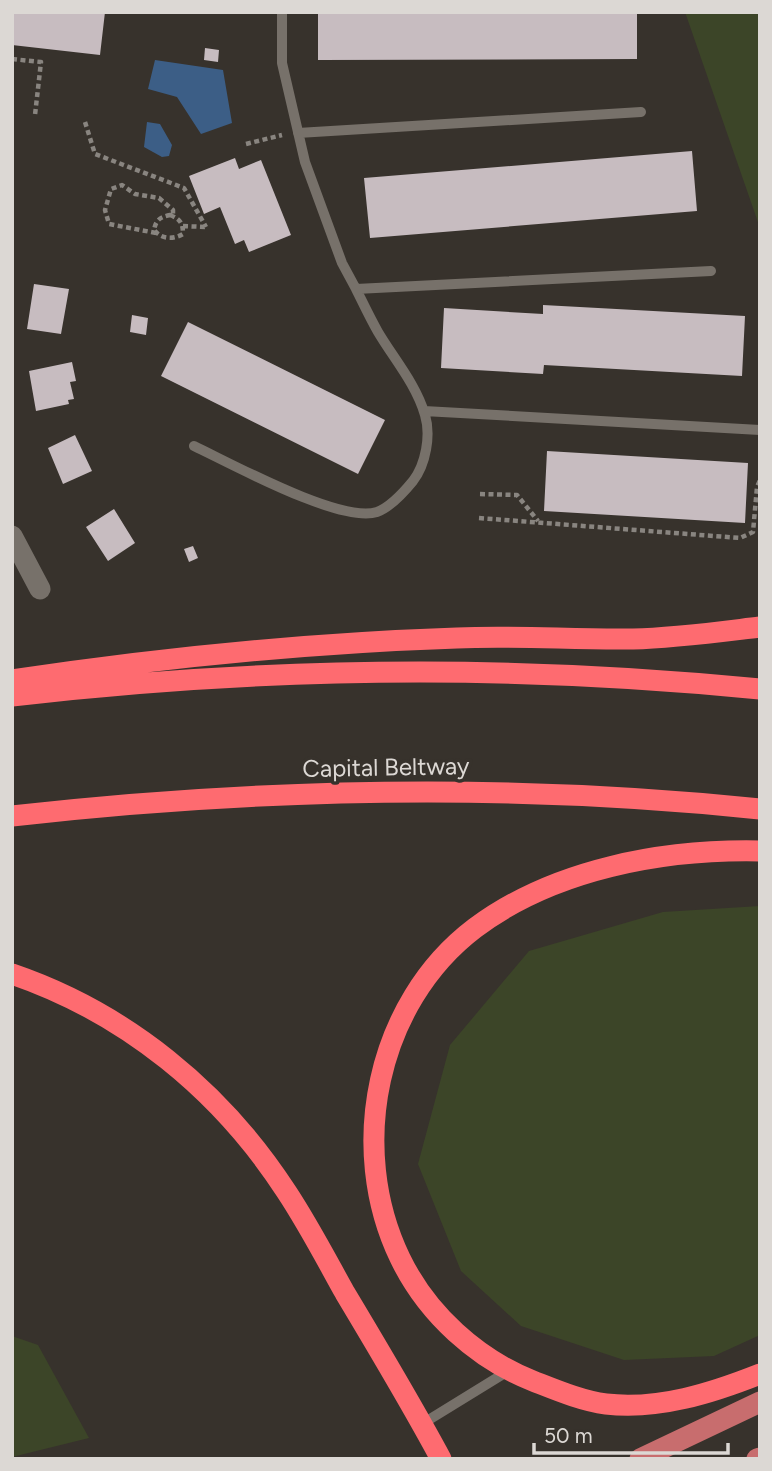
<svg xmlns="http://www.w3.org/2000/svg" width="772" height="1471" font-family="Figtree,sans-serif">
<rect width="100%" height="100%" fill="#37322c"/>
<path fill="#3c4528" d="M685 12H760V228Z
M760 906V1335L714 1356 624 1360 521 1326 461 1271 418 1164 450 1045 529 951 663 912Z
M12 1336 38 1345 89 1438 12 1457Z"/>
<path fill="#3c5e86" d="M155 60 223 70 232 123 201 134 177 97 148 89Z
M147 122 160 124 172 145 169 156 162 157 144 147Z"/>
<path fill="#c7bcc0" d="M12 12H105L100 55 12 45Z
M318 12H637V59L318 60Z
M205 48 219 50 218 62 204 60Z
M692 151 697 211 370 238 364 178Z
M235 158 239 169 261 160 291 235 249 252 244 240 235 244 220 207 204 214 189 176Z
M34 284 69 289 61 334 27 329Z
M543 305 745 316 742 376 544 365 543 374 441 368 444 308 543 314Z
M132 315 148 318 146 335 130 332Z
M188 322 385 420 358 474 161 376Z
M72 362 76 381 70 382 74 399 68 400 69 404 36 411 29 371Z
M75 435 92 471 63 484 48 448Z
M547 451 748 463 745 523 544 511Z
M114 509 135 543 108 561 86 527Z
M193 546 198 558 189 562 184 549Z"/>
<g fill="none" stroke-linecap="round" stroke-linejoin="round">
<path stroke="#898580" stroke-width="4.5" stroke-dasharray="5 3.5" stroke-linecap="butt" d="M12 59 41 62 35 115
M85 122 95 154 184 188 206 227
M246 144 282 135
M170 215C180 219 183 223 183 234 173 240 161 239 154 230 156 219 161 217 170 215Z
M183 226 205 227
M156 233 109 224 105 210 111 189 122 185 135 194 159 198 173 210V216
M480 494 517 495 538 521
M479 518 740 538 753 532 757 487 760 480"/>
<path stroke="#77716a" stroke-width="10" d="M282 12V63L305 162 342 263 356 289 711 271
M298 133 641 112
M424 411 760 430
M194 446C230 463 341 524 377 512 391 507 404 492 413 481 426 464 431 435 425 415 416 384 394 359 378 332 370 318 363 303 356 289
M422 1424 508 1371"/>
<path stroke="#77716a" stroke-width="21" d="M12 536 40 589"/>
<path stroke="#c86d6e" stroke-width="21" d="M640 1459 760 1402
M757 1459 760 1458"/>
<path stroke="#fe6b70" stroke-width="21" d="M12 680C159 658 308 643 457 638 515 635 574 640 633 639 675 638 718 632 760 627
M12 696C260 667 511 664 760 689
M12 816C261 788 511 783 760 809
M760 851C663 849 554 869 475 928 376 1003 347 1148 400 1258 427 1314 477 1359 533 1381 556 1390 582 1401 606 1404 659 1410 712 1393 760 1374
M12 974C126 1013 221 1091 286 1191 308 1224 326 1259 345 1293 378 1348 411 1403 441 1459"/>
</g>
<g text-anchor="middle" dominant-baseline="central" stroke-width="7" stroke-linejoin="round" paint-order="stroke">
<g font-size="24" fill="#dcd8d4" stroke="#37322c">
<text transform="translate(386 767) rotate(-1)">Capital Beltway</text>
</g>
</g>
<rect width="772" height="1471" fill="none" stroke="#dcd8d4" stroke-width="28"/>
<path d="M534 1443v10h194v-10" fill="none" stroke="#dcd8d4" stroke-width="3.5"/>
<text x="544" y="1443" font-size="21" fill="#dcd8d4" stroke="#37322c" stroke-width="5" paint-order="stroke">50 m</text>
</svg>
